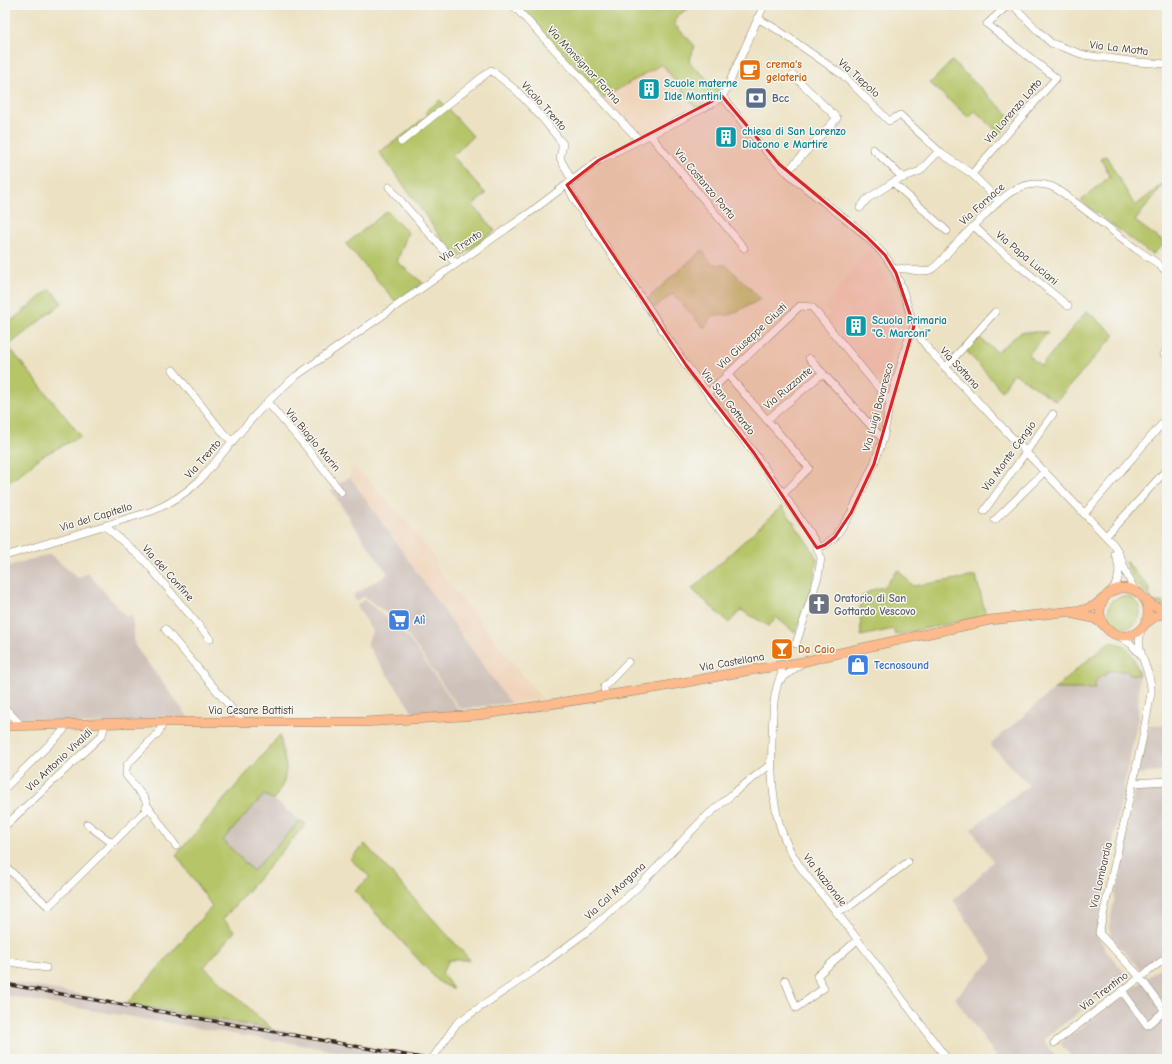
<svg xmlns="http://www.w3.org/2000/svg" width="1172" height="1064" font-family="'Comic Neue',sans-serif">
<rect width="100%" height="100%" fill="#f6f6f2"/>
<filter id="ink" filterUnits="userSpaceOnUse"><feTurbulence type="fractalNoise" baseFrequency=".025" numOctaves="2"/><feDisplacementMap in="SourceGraphic" scale="8" xChannelSelector="R" yChannelSelector="G"/><feConvolveMatrix kernelMatrix="1 2 1 2 8 2 1 2 1" color-interpolation-filters="sRGB"/></filter>
<filter id="wash" filterUnits="userSpaceOnUse"><feTurbulence type="fractalNoise" baseFrequency=".012" numOctaves="4" result="noise"/><feDisplacementMap in="SourceGraphic" scale="16" xChannelSelector="R" yChannelSelector="G"/><feGaussianBlur stdDeviation="0.9" result="paint"/><feColorMatrix in="noise" values="0 0 0 0 0 0 0 0 0 0 0 0 0 0 0 0 0 1.4 0 .05"/><feComposite in="paint" operator="in"/></filter>
<g filter="url(#wash)">
<rect width="100%" height="100%" fill="#ece2c3"/>
<path fill="#f0d5bc" d="M662 63 696 108 641 137 603 98Z
M869 249 883 272 890 289 896 309 897 332 887 376 880 378 872 373 825 318 830 314 824 308 847 277Z
M354 465 410 526 437 561 434 564 511 661 542 699 510 703 349 478 351 470Z"/>
<path fill="#cec1b9" d="M350 477 420 577 510 703 460 709 407 634 386 613 364 596 356 601 353 595 388 574 349 519 350 518 331 491 339 484Z
M50 554 78 578 88 573 126 617 132 614 135 646 192 722 69 724 17 717 5 704V567Z
M364 600 386 617 408 638 461 713 418 720 367 645 372 631 357 605Z
M1106 671H1129V675H1139L1138 719 1124 784 1098 922V936L1106 950 1127 975 1043 1040 1057 1059H998L955 998 993 959 953 900 979 876 993 861 971 829 1029 785 1014 769 990 745 1054 689H1095V681Z
M1167 724V771L1137 774 1140 754 1150 726Z
M1167 784V949L1140 969 1111 938 1109 927 1135 788Z
M264 795 274 800 300 821 253 872 223 840Z
M1167 963V1059H1073L1060 1043Z
M5 981 315 1036 437 1059H382L307 1046 35 1001 5 995Z"/>
<path fill="#b5c568" stroke="#787843" d="M516 5H694L677 16 674 24 695 46 689 62 719 90 716 96 696 108 662 64 603 98Z
M952 61 1013 119 1000 134 975 111 969 118 930 83Z
M440 100 473 136 453 156 486 194 473 205 495 231 456 260 417 203 379 152 401 137 428 115 426 111Z
M1106 156 1135 206 1165 182 1135 221 1165 243 1152 255 1081 201 1110 176 1101 159Z
M387 211 408 232 397 262 423 283 396 302 346 244Z
M702 250 712 264 726 265 761 299 730 315H714L704 328 673 294 654 308 647 299Z
M50 289 62 303 8 346 81 436 42 456 5 486V326Z
M1087 311 1115 335 1056 401 1014 373 1002 391 963 347 977 336 997 352 1021 332H1048L1028 355 1041 366Z
M782 506 813 551 817 560 812 586 807 604 795 633 776 617 769 626 741 610 729 623 692 589Z
M1125 561 1150 588 1149 597 1155 602H1162L1164 606 1159 605 1150 599 1144 591 1135 583Z
M898 570 913 586 976 576 986 616 895 635 893 629 861 636 860 598 871 590 884 587Z
M1108 612a16 16 0 1 1 32 0a16 16 0 1 1-32 0Z
M1109 642C1114 643 1120 644 1124 646 1132 651 1137 666 1139 675H1129V671H1107L1106 675H1102L1095 681V689H1054Z
M280 735 286 768 284 782 274 800 264 795 223 840 253 871 300 821 306 824 223 919 235 931 204 967 272 1029 127 1004 212 906 176 855Z
M365 844 470 960H449L442 973 453 989 439 982 355 891 370 877 350 859Z"/>
</g>
<g filter="url(#ink)">
<g fill="none" stroke-linecap="round" stroke-linejoin="round">
<g stroke="#948670" stroke-width="8">
<path id="minor" d="M513 5 639 140
M1013 5 1037 30 1051 43 1084 55 1138 62 1167 64
M757 18 778 30 844 76 889 121 900 115 942 154 972 174 999 201
M722 96C743 122 762 150 787 172 818 201 856 222 884 255 897 270 902 288 908 307 910 313 911 319 913 324 917 334 923 342 929 350L1114 545C1124 559 1125 577 1136 591
M650 135 744 248
M401 142 491 70 517 91 543 119 563 144 560 158 572 181
M873 149 903 178
M787 172 837 118 793 75
M972 174 1056 78 987 24 1008 5
M894 182 897 186 947 231
M567 185 576 203 650 310 667 337 686 365 754 453 782 492 815 541 821 558 818 577 796 644
M389 187 455 263
M860 208 867 199 895 181 920 171 939 151
M974 226 994 245 1068 306
M894 269C898 269 902 268 906 269 914 270 923 273 930 270 939 266 945 255 952 248 961 238 972 228 982 218 1000 199 1021 177 1050 186 1054 187 1059 191 1063 193L1136 249 1157 263 1167 272
M1164 354 1167 351
M809 358 883 439
M945 368 995 312
M173 370 225 435 233 442
M727 374 809 468 783 494
M708 393 800 306 812 307 890 402
M267 402 306 447 341 492
M767 420 823 373
M984 511 1053 414
M1084 514 1167 418
M995 520 1044 472
M105 526 144 560 210 639
M1106 536 1141 498 1167 469
M817 548 825 545 835 537 851 513 874 464 883 439 890 402 907 343 914 326
M5 556 152 511C170 504 185 494 200 480 231 444 259 406 296 376L532 211 599 160 712 104 722 96 726 90 764 5
M1111 591C1121 580 1121 568 1115 554
M165 629 243 722
M1118 635 1131 644 1139 653
M780 666 782 673C772 693 773 717 772 739 771 767 772 805 782 832 794 866 816 886 838 914 875 962 911 1011 947 1059
M780 680 803 662
M605 696 604 687 628 662
M5 708 21 725
M162 722 161 728 158 733 127 765 126 769V775L145 799 147 805 176 846
M1133 783 1167 781
M5 788 63 731 66 724
M87 824 112 843
M5 826 102 735 105 724
M5 866 48 906H49L145 811 147 805
M836 912 850 906 908 862
M5 961 46 968
M785 980 796 1008 824 988 817 976 857 940
M1122 991 1147 1025 1165 1011 1140 977 1099 933 1133 783 1143 736 1151 693C1153 670 1132 651 1142 628
M1054 1043 1167 957
M432 1059 457 1023 535 970 589 930 638 887 703 819 736 791 770 765 771 758"/>
</g>
<g stroke="#948670" stroke-width="10">
<path id="major" d="M1100 612a24 24 0 1 1 48 0a24 24 0 1 1-48 0Z
M1145 599 1154 606 1167 610
M1074 614 1093 618 1103 624
M1145 624 1156 616 1167 613
M5 726 162 722H364L479 715 655 688 751 670 803 662 826 656 990 620 1083 610 1094 606 1104 598"/>
</g>
<use href="#minor" stroke="#fff" stroke-width="7"/>
<use href="#major" stroke="#fcba8d" stroke-width="9"/>
<g stroke="#3b2a1e" stroke-width="3.5">
<path id="rail" d="M5 984 428 1059"/>
</g>
<use href="#rail" stroke="#f6f6f2" stroke-width="2" stroke-dasharray="6" stroke-linecap="butt"/>
</g>
</g>
<path fill="#d62828" fill-opacity="0.2" stroke="#d62828" stroke-width="3" stroke-linejoin="round" d="M722 96 779 164 867 237 885 255 896 273 914 326 874 464 851 513 835 537 825 545 817 548 754 453 686 365 567 185 599 160Z"/>
<defs>
<g id="cafe-square" transform="scale(1.15)"><rect x="-9" y="-9" width="18" height="18" rx="4" fill="#e8710a" stroke="#f6f6f2"/><path d="M-5.5-4.5H6V0H3Q3 3.5 0 3.5H-2.5Q-5.5 3.5-5.5 0ZM3-3.2v2h1.7v-2ZM-6 4.5H4V6H-6Z" fill="#fff"/></g>
<g id="building-square" transform="scale(1.15)"><rect x="-9" y="-9" width="18" height="18" rx="4" fill="#0f9aa8" stroke="#f6f6f2"/><path d="M-4-6H4V6H1V3H-1V6H-4ZM-2.5-4.3h1.7v1.8h-1.7ZM.8-4.3h1.7v1.8H.8ZM-2.5-1h1.7V.8h-1.7ZM.8-1h1.7V.8H.8Z" fill="#fff"/></g>
<g id="bank-square" transform="scale(1.15)"><rect x="-9" y="-9" width="18" height="18" rx="4" fill="#5c6f8a" stroke="#f6f6f2"/><path d="M-6-4H6V4H-6ZM0-2.3a2.3 2.3 0 1 0 0 4.6a2.3 2.3 0 1 0 0-4.6Z" fill="#fff"/></g>
<g id="church-square" transform="scale(1.15)"><rect x="-9" y="-9" width="18" height="18" rx="4" fill="#6b7280" stroke="#f6f6f2"/><path d="M-1.2-6h2.4v3.5h3.3v2.4h-3.3V6h-2.4V-.1h-3.3v-2.4h3.3Z" fill="#fff"/></g>
<g id="supermarket-square" transform="scale(1.15)"><rect x="-9" y="-9" width="18" height="18" rx="4" fill="#3f7fe0" stroke="#f6f6f2"/><path d="M-6-5.5h2.5l.6 2H6L4.5 2H-2.5L-4.4-4H-6ZM-1.5 3.2a1.3 1.3 0 1 0 .1 0ZM3 3.2a1.3 1.3 0 1 0 .1 0Z" fill="#fff"/></g>
<g id="bar-square" transform="scale(1.15)"><rect x="-9" y="-9" width="18" height="18" rx="4" fill="#e8710a" stroke="#f6f6f2"/><path d="M-6-5H6L.8 .8V4.5H3.5V6h-7V4.5H-.8V.8Z" fill="#fff"/></g>
<g id="shop-square" transform="scale(1.15)"><rect x="-9" y="-9" width="18" height="18" rx="4" fill="#3f7fe0" stroke="#f6f6f2"/><path d="M-5-2.5h2.3a2.7 3.5 0 0 1 5.4 0H5L5.5 6h-11ZM-1.5-2.5h3a1.5 2.3 0 0 0-3 0Z" fill="#fff"/></g>
</defs>
<g fill-rule="evenodd">
<use href="#cafe-square" x="750" y="70"/>
<use href="#building-square" x="649" y="89"/>
<use href="#bank-square" x="756" y="98"/>
<use href="#building-square" x="726" y="137"/>
<use href="#building-square" x="856" y="326"/>
<use href="#church-square" x="819" y="604"/>
<use href="#supermarket-square" x="399" y="620"/>
<use href="#bar-square" x="782" y="649"/>
<use href="#shop-square" x="858" y="665"/>
</g>
<g text-anchor="middle" dominant-baseline="central" stroke-width="3" stroke-linejoin="round" paint-order="stroke">
<g font-size="11" fill="#3b2a1e" stroke="#f6f6f2">
<text transform="translate(1119 48) rotate(7)">Via La Motta</text>
<text transform="translate(584 65) rotate(47)">Via Monsignor Farina</text>
<text transform="translate(859 78) rotate(42)">Via Tiepolo</text>
<text transform="translate(544 106) rotate(48)">Vicolo Trento</text>
<text transform="translate(1013 111) rotate(-49)">Via Lorenzo Lotto</text>
<text transform="translate(705 184) rotate(50)">Via Costanzo Porta</text>
<text transform="translate(982 204) rotate(-42)">Via Fornace</text>
<text transform="translate(461 246) rotate(-34)">Via Trento</text>
<text transform="translate(1027 258) rotate(40)">Via Papa Luciani</text>
<text transform="translate(752 336) rotate(-43)">Via Giuseppe Giusti</text>
<text transform="translate(960 368) rotate(47)">Via Sottana</text>
<text transform="translate(788 388) rotate(-40)">Via Ruzzante</text>
<text transform="translate(728 402) rotate(52)">Via San Gottardo</text>
<text transform="translate(878 407) rotate(-75)">Via Luigi Bavaresco</text>
<text transform="translate(313 440) rotate(50)">Via Biagio Marin</text>
<text transform="translate(1009 456) rotate(-54)">Via Monte Cengio</text>
<text transform="translate(203 459) rotate(-48)">Via Trento</text>
<text transform="translate(96 517) rotate(-17)">Via del Capitello</text>
<text transform="translate(168 573) rotate(48)">Via del Confine</text>
<text transform="translate(732 662) rotate(-10)">Via Castellana</text>
<text x="251" y="710">Via Cesare Battisti</text>
<text transform="translate(59 760) rotate(-43)">Via Antonio Vivaldi</text>
<text transform="translate(1101 875) rotate(-77)">Via Lombardia</text>
<text transform="translate(825 880) rotate(52)">Via Nazionale</text>
<text transform="translate(615 891) rotate(-43)">Via Cal Morgana</text>
<text transform="translate(1104 991) rotate(-37)">Via Trentino</text>
</g>
<g font-size="11" font-weight="bold" fill="#c56008" stroke="#f6f6f2" text-anchor="start">
<text x="766" y="64">crema's<tspan x="766" dy="13">gelateria</tspan></text>
<text x="798" y="649">Da Caio</text>
</g>
<g font-size="11" font-weight="bold" fill="#0d838f" stroke="#f6f6f2" text-anchor="start">
<text x="664" y="83">Scuole materne<tspan x="664" dy="13">Ilde Montini</tspan></text>
<text x="742" y="131">chiesa di San Lorenzo<tspan x="742" dy="13">Diacono e Martire</tspan></text>
<text x="872" y="320">Scuola Primaria<tspan x="872" dy="13">"G. Marconi"</tspan></text>
</g>
<g font-size="11" font-weight="bold" fill="#4e5e75" stroke="#f6f6f2" text-anchor="start">
<text x="772" y="98">Bcc</text>
</g>
<g font-size="11" font-weight="bold" fill="#5b616d" stroke="#f6f6f2" text-anchor="start">
<text x="834" y="598">Oratorio di San<tspan x="834" dy="13">Gottardo Vescovo</tspan></text>
</g>
<g font-size="11" font-weight="bold" fill="#366cbe" stroke="#f6f6f2" text-anchor="start">
<text x="414" y="620">Alì</text>
<text x="874" y="665">Tecnosound</text>
</g>
</g>
<rect width="1172" height="1064" fill="none" stroke="#f6f6f2" stroke-width="20"/>
</svg>
